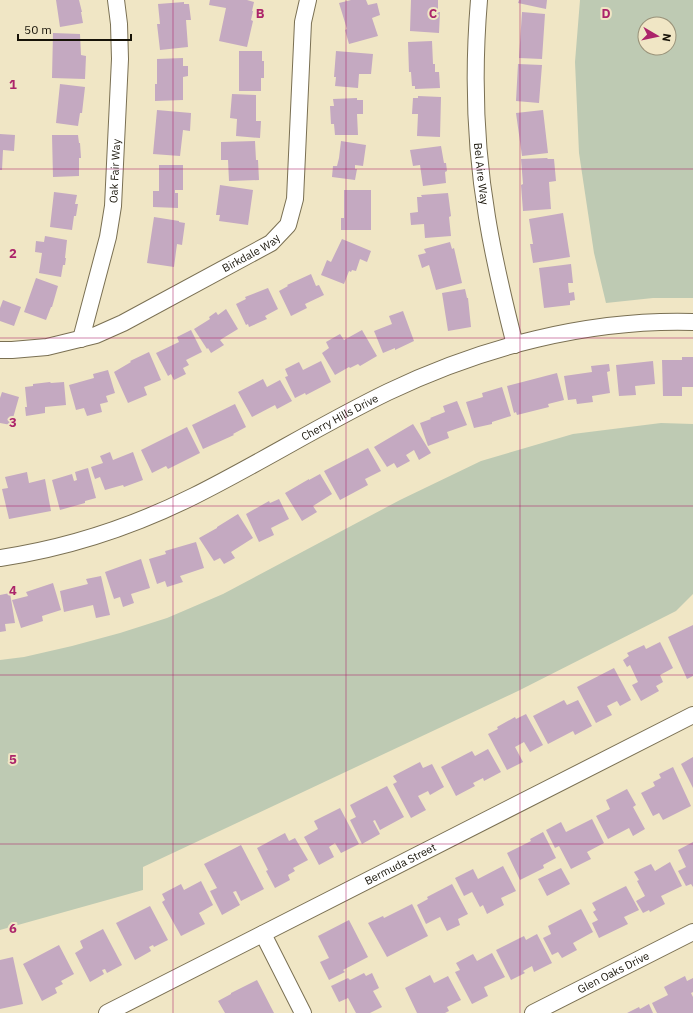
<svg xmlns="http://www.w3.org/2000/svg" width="693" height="1013" font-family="'IBM Plex Sans',sans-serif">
<rect width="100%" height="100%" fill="#f0e6c5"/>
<path fill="#becab3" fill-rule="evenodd" d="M580 0H693V298H653L606 303 594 253 579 153 575 62ZM645 24H669V48H645Z
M661 423 693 424V594L676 611 518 691 143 867V890L0 930V660L24 657 72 646 120 633 167 618 223 594 400 500 481 461 573 434Z"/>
<path fill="#c4a9c1" d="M56 0H79L82 12H81L83 23 60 27Z
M210 0H247L254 2 252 11H253L251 20 253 21 247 47 219 41 226 8 209 5Z
M351 0H366L368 5 377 3 380 15 372 18 378 36 349 44 345 30 347 29 339 3Z
M411 0H438V12H440L439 33 410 31Z
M519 0H547L546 9 518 3Z
M184 2V4H189L191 20H186L188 47 160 50 157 24H160L158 4Z
M522 12 545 14 542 59 519 58Z
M53 33 80 34 81 55 86 56 85 79 52 78Z
M432 41 433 64H435V72H439L440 88 415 89V86H412L411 72H409L408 42Z
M239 51H262V61H264V78H261V91H239Z
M336 51 373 54 371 74H359L358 88 335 86 336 77H334Z
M183 58V66H188V76L183 77V100L155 101V84H157V59Z
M518 64 542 65 539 103 516 101Z
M60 84 85 87 82 113H80L78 126 56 123Z
M232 94 256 95V121H261L260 138 236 136 237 119 230 118Z
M418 96 441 97 440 137 417 136 418 114H412L413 98H418Z
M357 98V100H363V114H357L358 135H335L334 124H331L330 106H334L333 99Z
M157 110 191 113 190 131 183 130 180 156 153 154Z
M543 110 548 153 522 156 516 113Z
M0 134 15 135 14 151 3 150 2 170H0Z
M52 135H78L79 143H80L81 158H79V176L53 177Z
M255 141 256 160H258L259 180 229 181 228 160H221V142Z
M341 141 366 145 363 166 355 165V169H357L355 180 332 177 333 166H337L339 158Z
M441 146 444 163H446L447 171 445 172 446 183 423 186 420 165 413 166 410 150Z
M547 158 548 159H554L556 181 549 182 551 209 523 211 521 185 523 184 521 159Z
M159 165H183V190H175V193H178V208L153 207V191H159Z
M220 185 253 190 248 225 219 221 220 215H216Z
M344 190H371V230H341V218H344Z
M54 192 77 195 75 204H78L76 216H74L72 230 50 227Z
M448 193 451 216 449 217 451 236 425 238 424 224 411 225 410 213 418 212 417 197H422L421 195Z
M563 213 570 257 533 263 530 244H533L529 219Z
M154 217 179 221V222L185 223 182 245 177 244 174 267 147 263Z
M45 236 67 240 65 258H66L65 265H63L61 277 39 273 42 253 35 252 36 241 44 242Z
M342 239 371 251 367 262 360 259 356 271 352 270 351 272 349 271 344 284 321 275 327 260 331 262Z
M450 242 452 249 454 248 462 283 436 290 429 265 422 268 418 255 426 253 424 249Z
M571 264 573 283H568L569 293 574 292 575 300 570 301V305L544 308 539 268Z
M311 274 316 286 319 285 324 295 305 304 307 308 291 316 279 291 288 286 287 285Z
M36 278 58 286 52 307H51L46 320 24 312Z
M268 288 278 309 265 316 267 319 249 327 248 324 246 325 236 304 246 299 245 297Z
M465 289 467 298H468L471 327 448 331 442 293Z
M3 300 21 307 14 326 0 321V308Z
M226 309 238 329 220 340 224 345 211 353 208 348 207 349 194 329 210 319 209 317 216 312 218 315Z
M403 311 414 341 395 350V348L383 353 374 331 392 324 389 316Z
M191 330 202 352 186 360 189 365 183 368 186 374 174 380 171 374 168 376 156 353 179 342 177 337Z
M362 330 377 356 360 366 358 364 350 368 349 367 335 375 322 353 329 348 326 342 340 334 344 340Z
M149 352 161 380 144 387 147 395 128 403 114 372 131 362 130 361Z
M682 357H693V387H682V396H663L662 360H682Z
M321 361 331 382 306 395 305 393 295 398 285 377 288 376 285 369 299 362 303 370Z
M653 361 655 384 635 386 636 395 619 396 616 365Z
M609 364 610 371 607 372 610 393 592 396 593 402 577 404 576 399 568 400 564 376 592 372 591 366Z
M108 370 115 393 106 396 108 402 100 404 102 412 87 416 84 408 76 410 69 385 94 378 93 374Z
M557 373 564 400 548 404 549 407 517 415 516 412 514 413 507 386Z
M263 379 267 387 280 380 292 401 277 409 275 405 252 417 238 392Z
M50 382 51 383 64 382 66 405 45 407V413L26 416 25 407H27L25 387 33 386V384Z
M502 387 511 416 492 422V424L474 428 466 402 483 397 482 393Z
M2 392 19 397 11 425 0 423V398Z
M457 401 467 425 447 432 449 438 428 446 420 423 431 419 430 418 445 412 443 406Z
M235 404 246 427 233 434 234 435 203 449 192 425Z
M413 424 431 453 419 460 414 450 406 455 410 461 397 468 394 463 387 467 374 447Z
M187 427 200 453 168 469 166 466 152 473 141 450Z
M368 448 381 471 365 479 368 485 340 500 324 471Z
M110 452 113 460 133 452 143 480 124 487 123 485 105 490 100 477 95 479 91 467 103 463 100 456Z
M88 468 96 498 85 501V503L60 510 52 480 72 474 74 481 77 480 75 472Z
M27 472 29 483 45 479 51 511 9 519 2 489 8 488 5 477Z
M320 474 332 494 313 506 317 512 302 521 285 493 309 479V480Z
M279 499 289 519 271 528 274 535 259 542 246 514 269 501 270 503Z
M238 514 253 538 231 552 235 558 224 564 220 558 214 561 199 538 217 528V527Z
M196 542 204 568 180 576 183 582 167 587 165 581 157 584 149 559 166 554 165 551Z
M141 559 150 588 131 594 134 603 123 607 120 597 114 599 105 572Z
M101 576 110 615 96 618 93 605 64 612 60 591 88 584 86 579Z
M53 583 61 610 42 616 43 621 21 628 12 600 28 596 26 592Z
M10 593 15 623 5 624 6 631 0 632V595Z
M693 625V676L687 679 668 637Z
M660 642 673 668 660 675 663 682 656 686 659 691 641 701 632 685 638 682 630 665 627 667 623 660 629 656 627 653 644 645 646 649Z
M614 668 631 700 620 706 617 701 607 706 612 715 596 723 577 687Z
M564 700 567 705 578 700 592 726 575 735 573 731 548 744 533 716Z
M526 714 543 745 530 752 524 742 515 747 523 762 507 770 488 734 498 729 497 727 515 717 516 719Z
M488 749 501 772 484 781 483 778 473 783 475 786 456 796 441 767 472 751 475 756Z
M693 757V788L681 764Z
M420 762 423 768 432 764 444 787 430 795 428 791 418 796 426 810 411 818 393 784 397 782 393 776Z
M673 767 691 806 663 820 659 813 653 816 641 793 655 786 653 782 661 778 659 774Z
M387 786 404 817 380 830 375 820 373 821 380 834 362 844 350 820 356 817 350 805Z
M627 789 636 805 633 807 645 829 633 836 629 828 608 839 596 816 610 809 606 800Z
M340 808 359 844 341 853 335 843 329 847 334 857 319 865 304 837 318 829 314 821Z
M592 819 604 843 587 852 591 859 571 869 559 846 555 848 546 830 561 822 566 832Z
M543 832 556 858 543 865 544 868 520 880 507 853 531 841 530 839Z
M285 833 289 841 295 838 308 860 293 868 295 871 288 875 290 880 275 888 266 871 268 870 257 848Z
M693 842V887L691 884 686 886 678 871 686 867 678 850Z
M241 845 264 889 241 901 236 891 233 892 240 905 222 915 210 891 217 888 204 864Z
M670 862 682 886 661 896 665 904 650 912 649 910 643 913 636 901 645 896 637 881 639 880 634 872 651 864 655 871Z
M503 866 516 891 501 898 504 905 487 914 483 905 480 907 472 892 464 896 455 878 473 869 478 879Z
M561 868 570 884 547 896 538 879Z
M201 881 213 905 199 913 205 924 181 936 162 902 165 900 162 894 181 884 184 890Z
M452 884 468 914 458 919 460 925 447 931 440 917 426 924 417 905 428 899 427 897Z
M626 886 639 910 624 917 628 924 599 938 592 923 598 920 593 912 596 910 592 903Z
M412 904 428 936 387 957 368 923 383 916 384 918Z
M150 906 168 940 154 947 153 945 149 947 151 951 135 960 116 923Z
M581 909 593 932 573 943 577 950 562 958 558 952 552 955 543 938 551 934 548 926Z
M349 920 368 957 343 970 345 972 329 980 320 962 329 958 318 936Z
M103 929 122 965 107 973 105 969 102 970 104 974 90 982 75 953 83 948 80 941Z
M537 934 552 963 534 972 532 966 523 971 525 973 511 980 496 950 524 936 526 940Z
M59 945 74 974 61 981 63 984 55 988 57 993 42 1001 23 964Z
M492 953 505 977 484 987 488 996 472 1004 455 972 460 970 456 963 473 954 477 961Z
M13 957 23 1004 0 1009V960Z
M364 973 366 976 372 973 379 988 373 991 382 1007 370 1013H356L348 998 339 1002 331 986 348 978 350 980Z
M430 975 434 983 448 976 461 1000 447 1007 449 1011 445 1013H417L405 988Z
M685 976 687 981 693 978V992L691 993 693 997V1013H657L652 1003 668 995 664 987Z
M257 980 274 1013H225L218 1001 231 994V993Z
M649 1004 653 1013H627L639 1007 640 1009Z"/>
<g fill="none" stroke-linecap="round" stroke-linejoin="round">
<g stroke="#7a7053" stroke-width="18">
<g id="minor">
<path id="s1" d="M479 0C473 72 475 146 487 217 494 260 504 302 515 345"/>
<path id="s2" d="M81 339 108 237 113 206 120 59 119 24 116 0"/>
<path id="s3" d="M0 350H12L47 347 96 335 123 323 271 243 288 225 295 199 303 22 308 0"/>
<path id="s4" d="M0 558C67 548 134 526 194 496 260 463 322 424 388 392 482 347 588 319 693 322"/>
<path d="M263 934 303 1013"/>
<path id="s5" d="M107 1013 693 715"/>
<path id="s6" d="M533 1013 693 932"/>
</g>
</g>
<use href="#minor" stroke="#fff" stroke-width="16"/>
</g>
<path fill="none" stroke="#ac246a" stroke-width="1" stroke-opacity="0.55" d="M173 0V1013M346 0V1013M520 0V1013M0 169H693M0 338H693M0 506H693M0 675H693M0 844H693"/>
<g text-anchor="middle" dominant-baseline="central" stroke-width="4" stroke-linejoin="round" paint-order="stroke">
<g font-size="11" fill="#171308" stroke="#f0e6c5">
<text stroke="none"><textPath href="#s2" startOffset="172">Oak Fair Way</textPath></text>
<text stroke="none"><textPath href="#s1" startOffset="174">Bel Aire Way</textPath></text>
<text stroke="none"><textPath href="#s3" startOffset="273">Birkdale Way</textPath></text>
<text stroke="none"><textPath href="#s4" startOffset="370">Cherry Hills Drive</textPath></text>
<text stroke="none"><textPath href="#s5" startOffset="329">Bermuda Street</textPath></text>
<text stroke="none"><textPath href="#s6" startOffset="90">Glen Oaks Drive</textPath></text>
</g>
</g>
<g font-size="13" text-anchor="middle" font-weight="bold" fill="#ac246a" stroke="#f0e6c5" stroke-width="4" stroke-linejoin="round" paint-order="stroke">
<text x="260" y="18">B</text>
<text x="433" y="18">C</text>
<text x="606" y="18">D</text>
<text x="13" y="89">1</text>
<text x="13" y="258">2</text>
<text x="13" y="427">3</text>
<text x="13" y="595">4</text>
<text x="13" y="764">5</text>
<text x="13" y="933">6</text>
</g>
<g transform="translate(657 36) rotate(99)"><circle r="19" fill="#f0e6c5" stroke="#999279"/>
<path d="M0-3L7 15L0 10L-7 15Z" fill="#ac246a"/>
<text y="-6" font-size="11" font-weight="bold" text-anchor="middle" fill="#171308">N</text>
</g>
<path d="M18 34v6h113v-6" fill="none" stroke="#171308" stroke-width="2"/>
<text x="24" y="34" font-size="12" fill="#171308" stroke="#f0e6c5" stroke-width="3" paint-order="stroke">50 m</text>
</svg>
